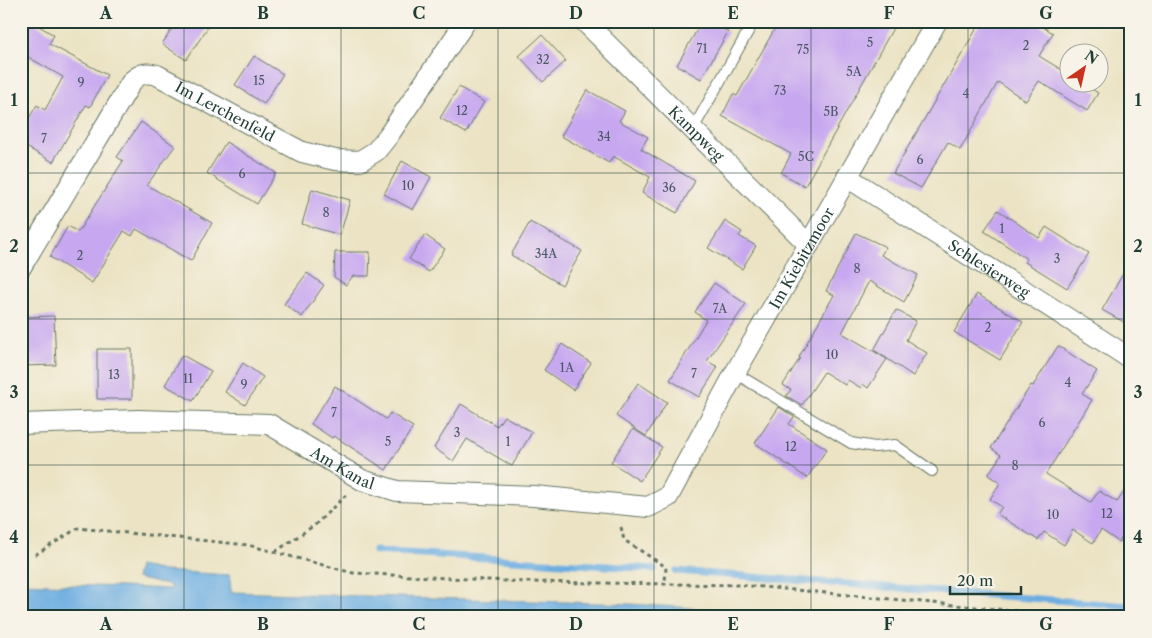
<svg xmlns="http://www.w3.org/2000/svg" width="1152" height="638" font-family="'Libre Caslon Text',serif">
<rect width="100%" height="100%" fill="#f7f3e8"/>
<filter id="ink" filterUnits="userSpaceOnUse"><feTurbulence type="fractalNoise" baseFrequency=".02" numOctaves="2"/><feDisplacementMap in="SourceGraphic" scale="10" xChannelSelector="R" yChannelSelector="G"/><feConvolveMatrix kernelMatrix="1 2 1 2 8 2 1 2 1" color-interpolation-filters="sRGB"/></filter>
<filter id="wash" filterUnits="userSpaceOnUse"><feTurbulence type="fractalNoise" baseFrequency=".0096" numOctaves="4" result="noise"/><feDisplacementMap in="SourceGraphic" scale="20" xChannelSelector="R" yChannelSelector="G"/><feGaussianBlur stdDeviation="1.12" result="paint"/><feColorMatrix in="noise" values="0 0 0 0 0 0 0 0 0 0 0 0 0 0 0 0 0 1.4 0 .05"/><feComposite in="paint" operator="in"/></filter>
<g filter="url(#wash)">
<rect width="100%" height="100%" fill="#ebe3c3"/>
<path fill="#6daee1" stroke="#46768a" d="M139 566 164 571 230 575 231 592 631 604 836 617H21V583L171 589V586L136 578Z"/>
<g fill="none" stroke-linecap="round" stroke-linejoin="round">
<path stroke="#6daee1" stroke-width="7" d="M375 551 654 569
M676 571 1131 606"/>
</g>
<g id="blocks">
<path fill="#c7a7f0" d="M177 21H212L186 60 162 44Z
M702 21H709L728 32 701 79 677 65Z
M779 21H897L805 186 781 173 791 154 722 116 733 94 737 96Z
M981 21H1033L1053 33 1039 56 1070 75V82H1081L1098 93 1087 111 1039 81 1026 101 998 82 960 150 948 142 921 188 893 173Z
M32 22 54 35 49 44 107 75 90 107 86 105 53 162 21 144V131L37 105 45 110 63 77 21 53V39Z
M542 35 566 61 543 82 519 56Z
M254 56 283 74 264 104 235 85Z
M459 87 484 102 466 133 440 118Z
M587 90 625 111 619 121 648 137 641 149 695 181 677 213 642 193 650 177 613 156 609 163 561 136Z
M141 122 175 146 147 185 212 223 191 261 136 229 132 236 124 231 92 283 50 257 68 226 78 232 123 161 117 157Z
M226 142 276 173 257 204 207 173Z
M402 161 431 177 413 210 384 194Z
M312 189 350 200 340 235 302 224Z
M998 210 1039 238 1046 227 1089 254 1067 288 1025 262 1027 259 984 231Z
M725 221 742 232 739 236 756 246 742 269 708 248Z
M530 222 582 251 562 285 511 255Z
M856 233 886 247 881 255 918 275 904 302 869 281 842 333 887 359 868 388 863 384 861 388 848 380 845 385 824 372 802 405 786 396 791 390 783 385 800 358 799 357 834 295 826 291Z
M425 235 445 249 429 272 409 259Z
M335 252H370L369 276H353L346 285 334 277Z
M1131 260V326L1102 310Z
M307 273 324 285 302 317 284 304Z
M714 283 746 304 707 361 718 367 699 397 670 380 706 320 695 312Z
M977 294 1023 322 1000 360 954 332Z
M896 310 916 321 906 340 927 353 913 376 874 350Z
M54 316 56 365 21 366V317Z
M562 344 591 363 573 390 544 370Z
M1058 346 1097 371 1082 394 1092 400 1046 474 1091 502 1099 491 1117 502 1131 482V523L1119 542 1101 530 1093 543 1073 530 1064 545 1044 532 1038 540 997 514 1002 507 990 499 1000 483 988 475 1001 455 991 448 1031 385 1033 386Z
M97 349H132V399H97Z
M182 355 211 371 193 401 165 385Z
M243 363 263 377 245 405 225 392Z
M638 383 667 402 646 436 616 416Z
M335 386 386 419 390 413 413 427 386 470 334 436 332 438 311 424Z
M461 404 497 426 504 416 532 432 512 466 467 439 453 461 434 448Z
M779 407 794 417 789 424 827 449 807 478 755 443Z
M633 429 662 447 640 481 611 462Z"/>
</g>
</g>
<g filter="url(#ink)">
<use href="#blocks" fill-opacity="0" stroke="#676" stroke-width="1"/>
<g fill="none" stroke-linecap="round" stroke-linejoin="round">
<g stroke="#676" stroke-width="12">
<path id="lane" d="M693 129 754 21
M735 373 851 443 875 447 895 445 932 471"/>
</g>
<g stroke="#676" stroke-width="22">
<g id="street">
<path id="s1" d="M584 21 809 245"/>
<path id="s2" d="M847 177 1131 359"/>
<path id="s3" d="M21 267 132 81C141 73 146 72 157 75L302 152 335 160 360 161 376 151 388 136 466 21"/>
<path id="s4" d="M21 424 138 420 269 424 362 480 397 491 534 496 648 507 668 497 735 373 937 21"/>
</g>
</g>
<path stroke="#676" stroke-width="3" stroke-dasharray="4 4" stroke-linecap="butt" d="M621 527 624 540 666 567 665 583
M275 552 316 524 346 495
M35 555 78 528 248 545 353 573 527 582 741 585 1082 617"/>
<use href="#lane" stroke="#fff" stroke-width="10"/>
<use href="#street" stroke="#fff" stroke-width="20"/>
</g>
</g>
<path fill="none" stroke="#1f3d34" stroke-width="1" stroke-opacity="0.55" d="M184 21V617M341 21V617M498 21V617M654 21V617M811 21V617M968 21V617M21 173H1131M21 319H1131M21 465H1131"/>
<g text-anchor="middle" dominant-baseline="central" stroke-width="5" stroke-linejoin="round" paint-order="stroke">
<g font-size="12" fill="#495863">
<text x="870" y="42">5</text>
<text x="1026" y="45">2</text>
<text x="702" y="48">71</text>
<text x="803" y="49">75</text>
<text x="543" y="59">32</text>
<text x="854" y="71">5A</text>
<text x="259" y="80">15</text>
<text x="81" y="82">9</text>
<text x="780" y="90">73</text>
<text x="966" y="93">4</text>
<text x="462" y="110">12</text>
<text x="831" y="111">5B</text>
<text x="604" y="136">34</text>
<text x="44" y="138">7</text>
<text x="806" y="156">5C</text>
<text x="920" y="159">6</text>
<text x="242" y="173">6</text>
<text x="408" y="185">10</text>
<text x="669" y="187">36</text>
<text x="326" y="212">8</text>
<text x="1002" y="228">1</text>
<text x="546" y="253">34A</text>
<text x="80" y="255">2</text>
<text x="1057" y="258">3</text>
<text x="857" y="268">8</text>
<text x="720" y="308">7A</text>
<text x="988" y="327">2</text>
<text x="832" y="354">10</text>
<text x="567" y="367">1A</text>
<text x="694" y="373">7</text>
<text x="114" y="374">13</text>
<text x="188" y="378">11</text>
<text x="1068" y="382">4</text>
<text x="244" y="384">9</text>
<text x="334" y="412">7</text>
<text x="1042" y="422">6</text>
<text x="457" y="432">3</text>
<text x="388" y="441">5</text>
<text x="508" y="441">1</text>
<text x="791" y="446">12</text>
<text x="1015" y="465">8</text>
<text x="1107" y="513">12</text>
<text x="1053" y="514">10</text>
</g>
<g font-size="15" fill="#1f3d34" stroke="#f7f3e8">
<text stroke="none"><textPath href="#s3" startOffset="321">Im Lerchenfeld</textPath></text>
<text stroke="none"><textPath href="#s1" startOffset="159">Kampweg</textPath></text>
<text stroke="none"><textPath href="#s4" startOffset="941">Im Kiebitzmoor</textPath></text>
<text stroke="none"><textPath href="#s2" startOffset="169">Schlesierweg</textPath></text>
<text stroke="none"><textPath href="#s4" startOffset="334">Am Kanal</textPath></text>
</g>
</g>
<rect width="1152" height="638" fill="none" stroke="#f7f3e8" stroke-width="55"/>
<g transform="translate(1084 68) rotate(34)"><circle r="24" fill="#f7f3e8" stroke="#a1aaa0"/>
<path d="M0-4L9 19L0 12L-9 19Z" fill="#c8321e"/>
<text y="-8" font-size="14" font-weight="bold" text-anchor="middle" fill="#1f3d34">N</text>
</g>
<path d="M950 586v8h71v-8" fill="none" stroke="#1f3d34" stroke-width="2.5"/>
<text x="957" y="586" font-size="15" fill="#1f3d34" stroke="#f7f3e8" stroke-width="4" paint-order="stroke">20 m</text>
<rect x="28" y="28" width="1096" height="582" fill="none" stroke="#1f3d34" stroke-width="2"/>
<g font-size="16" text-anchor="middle" font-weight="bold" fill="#1f3d34">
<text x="106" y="19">A</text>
<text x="263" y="19">B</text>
<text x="419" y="19">C</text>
<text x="576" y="19">D</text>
<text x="733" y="19">E</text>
<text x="889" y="19">F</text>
<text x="1046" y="19">G</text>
<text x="14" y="106">1</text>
<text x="1138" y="106">1</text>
<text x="14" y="252">2</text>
<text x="1138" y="252">2</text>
<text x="14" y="398">3</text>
<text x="1138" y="398">3</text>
<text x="14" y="543">4</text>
<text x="1138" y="543">4</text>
<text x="106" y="630">A</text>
<text x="263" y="630">B</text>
<text x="419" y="630">C</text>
<text x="576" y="630">D</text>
<text x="733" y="630">E</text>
<text x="889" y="630">F</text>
<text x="1046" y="630">G</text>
</g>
</svg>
